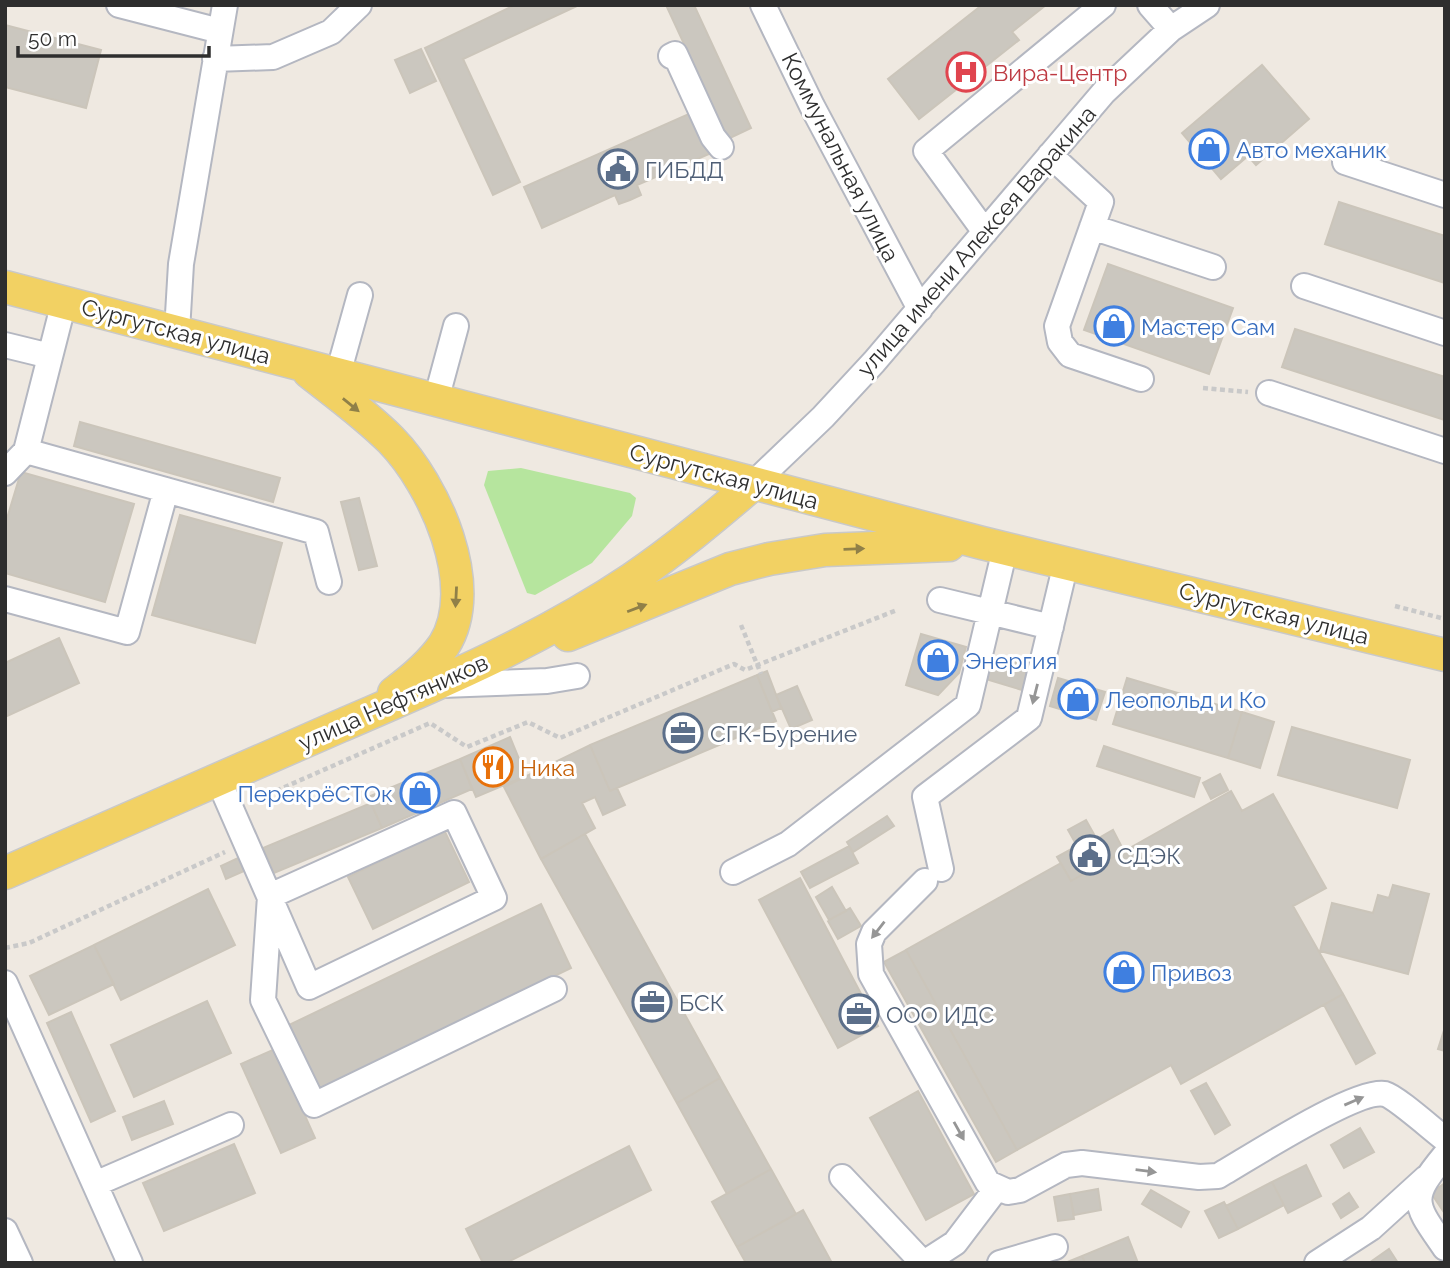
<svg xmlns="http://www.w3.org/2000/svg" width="1450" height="1268" font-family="Raleway,sans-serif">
<rect width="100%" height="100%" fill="#efe9e1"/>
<path fill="#b6e59e" d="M521 468 630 493 636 498 632 516 592 563 535 595 527 593 484 485 488 471Z"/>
<path fill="#cbc7bf" stroke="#cbc5ba" stroke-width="2" d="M515 5H579L463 59 520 182 493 195 425 48Z
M666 5H694L751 128 728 139Z
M982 5H1046L1012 32 1019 40 919 119 888 79Z
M5 25 101 50 86 108 5 87Z
M421 49 436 81 410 93 395 60Z
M1262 65 1309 119 1256 165 1248 156 1221 179 1182 133Z
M691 113 709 154 637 185 641 195 630 200 619 204 615 195 542 228 524 187Z
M1339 202 1445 236V283L1325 244Z
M1108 264 1233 308 1209 374 1084 330Z
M1295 329 1445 377V420L1282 367Z
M80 422 280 478 273 502 74 446Z
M21 472 134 504 105 602 5 573V525Z
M359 498 377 566 359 570 341 502Z
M180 515 282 543 255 643 152 615Z
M921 634 966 647 959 673 938 695 906 685Z
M59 638 79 683 5 717V663Z
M993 656 1029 666 1022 690 986 679Z
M767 671 781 708 772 712 757 675Z
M757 675 776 721 610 791 590 745Z
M1058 678 1105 692 1096 720 1050 706Z
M1127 678 1242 712 1228 758 1113 724Z
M797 686 812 720 791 729 776 695Z
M1242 712 1274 722 1260 768 1228 758Z
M1292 727 1410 760 1397 808 1278 775Z
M510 737 526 776 476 797 460 759Z
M590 745 610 791 617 788 625 805 603 815 595 797 582 803 595 828 541 859 504 787Z
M1104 746 1200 778 1194 797 1097 766Z
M460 759 472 789 382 828 368 797Z
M1220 774 1228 790 1211 799 1203 783Z
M1231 791 1242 811 1273 794 1326 888 1293 906 1343 994 1181 1084 1171 1065 1017 1150 906 950 1061 863 1071 881Z
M371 803 382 828 274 873 263 848Z
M887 816 894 826 853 852 847 842Z
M1086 820 1095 836 1077 846 1068 830Z
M444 830 469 882 373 929 348 877Z
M1113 830 1124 851 1071 881 1057 857 1095 836 1097 839Z
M585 834 720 1078 677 1103 541 859Z
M849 846 858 863 810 888 801 872Z
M238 858 244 871 226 879 221 866Z
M800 878 878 1026 838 1048 759 900Z
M1393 885 1429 894 1408 974 1320 951 1332 903 1373 913 1378 895 1389 898Z
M832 887 846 911 829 920 816 897Z
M208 889 235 945 121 1000 94 945Z
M541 904 571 968 318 1090 287 1026Z
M850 908 861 926 838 939 828 921Z
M94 945 114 984 49 1015 30 976Z
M906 950 1017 1150 996 1162 884 962Z
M1343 994 1375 1053 1356 1064 1324 1005Z
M207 1001 231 1053 134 1097 111 1045Z
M71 1012 115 1111 91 1122 47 1023Z
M1445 1027V1051L1438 1049Z
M275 1049 315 1138 281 1153 241 1064Z
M720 1078 771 1169 727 1194 677 1103Z
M1206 1083 1230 1125 1215 1134 1191 1091Z
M918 1091 974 1194 926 1220 870 1118Z
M164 1101 173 1124 132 1140 123 1117Z
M1360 1128 1374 1152 1344 1168 1331 1145Z
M234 1144 255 1193 164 1231 143 1183Z
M629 1146 651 1190 506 1263H483L466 1229Z
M1306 1165 1321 1196 1288 1213 1272 1182Z
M771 1169 796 1214 737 1247 712 1202Z
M1272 1182 1284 1205 1238 1229 1226 1206Z
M1445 1183V1214L1431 1193Z
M1098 1189 1101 1210 1074 1215 1070 1194Z
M1151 1190 1189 1212 1181 1227 1142 1204Z
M1349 1193 1358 1207 1341 1218 1333 1204Z
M1070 1194 1074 1219 1058 1221 1054 1197Z
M1224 1202 1238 1229 1219 1238 1205 1211Z
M803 1210 832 1263H746L737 1247Z
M1128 1237 1138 1263H1085L1082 1256Z
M1389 1249 1398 1263H1369Z
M1082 1256 1085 1263H1065Z"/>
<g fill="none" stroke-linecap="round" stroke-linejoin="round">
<g stroke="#b4b7c1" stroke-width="28">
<path id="minor" d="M119 5 220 31
M763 5 812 106 920 309
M1150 5 1171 29
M671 56 675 54 713 137 721 147
M215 59 273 57 331 32 359 5
M1050 155 1101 202 1057 326 1060 342 1070 355 1141 379
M1345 162 1445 195
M1092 227 1213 267
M985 232 926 151 1103 5
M1304 286 1445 333
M64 302 26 451 316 532 329 582
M177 331 181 264 225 5
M5 345 50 356
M338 374 360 295
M1269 393 1445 451
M436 400 456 326
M5 473 26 451
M753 484 823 417 874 362 1104 92 1171 29 1207 5
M5 599 127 632 166 490
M940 600 1051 627
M442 685 547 681 577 676
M218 779 309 987 494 898 454 813 270 896 263 1000 314 1105 554 989
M941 869 925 797 1029 718 1066 563
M733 872 788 844 968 705 1005 549
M925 881 874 932 869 944 871 974 988 1183 1008 1192 1020 1190 1066 1165 1082 1163 1199 1177 1218 1176C1248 1159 1356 1088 1385 1094 1396 1097 1433 1130 1445 1139
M5 983 130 1263
M1445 1155C1408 1200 1414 1203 1445 1248
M842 1177 923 1263
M95 1184 231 1125
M5 1231 20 1263
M924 1263 955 1243 996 1189
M1000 1263 1055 1247
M1317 1263 1371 1228 1426 1178"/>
</g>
<g stroke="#c9c9c9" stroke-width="35">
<path id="major" d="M5 287 982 543 1445 655
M309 372C337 394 366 415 391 440 434 484 481 586 444 645 431 664 413 679 394 693
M568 635 730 569 769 559 825 550 949 545
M5 873C117 824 228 775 340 726 440 683 541 640 632 579 675 550 714 517 753 484"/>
</g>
<path stroke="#c9c9c9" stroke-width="4.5" stroke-dasharray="5 3.5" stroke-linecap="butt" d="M1203 388 1248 392
M1395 606 1445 619
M741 625 761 674
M253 801 430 723 467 747 528 722 560 738 734 664 745 670 897 610
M5 948 29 943 225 852"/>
<use href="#minor" stroke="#fff" stroke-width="24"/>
<use href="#major" stroke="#f2d163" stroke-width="32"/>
</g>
<defs><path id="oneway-solid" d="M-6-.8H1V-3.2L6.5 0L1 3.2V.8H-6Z" transform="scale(1.75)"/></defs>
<g fill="#908048">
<use href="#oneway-solid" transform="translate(351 405) rotate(39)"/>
<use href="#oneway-solid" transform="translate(854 549) rotate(-2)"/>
<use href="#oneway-solid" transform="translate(456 597) rotate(93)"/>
<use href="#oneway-solid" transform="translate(637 608) rotate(-21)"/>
</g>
<g fill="#969696">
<use href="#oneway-solid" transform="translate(1035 694) rotate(104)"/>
<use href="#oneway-solid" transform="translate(878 930) rotate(128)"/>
<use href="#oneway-solid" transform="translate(1354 1101) rotate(-23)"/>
<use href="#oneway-solid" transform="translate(959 1131) rotate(61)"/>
<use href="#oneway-solid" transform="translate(1146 1171) rotate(7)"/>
</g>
<defs>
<g id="hospital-ring" transform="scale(2.0125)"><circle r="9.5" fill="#fff" stroke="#e0444e" stroke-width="1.5"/><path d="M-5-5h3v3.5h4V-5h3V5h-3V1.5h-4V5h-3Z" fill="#e0444e"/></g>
<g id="shop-ring" transform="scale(2.0125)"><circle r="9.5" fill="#fff" stroke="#3f7fe0" stroke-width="1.5"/><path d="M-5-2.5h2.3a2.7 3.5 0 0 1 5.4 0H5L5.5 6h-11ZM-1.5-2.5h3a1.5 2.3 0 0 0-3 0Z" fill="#3f7fe0"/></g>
<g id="civic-ring" transform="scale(2.0125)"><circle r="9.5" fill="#fff" stroke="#5c6f8a" stroke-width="1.5"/><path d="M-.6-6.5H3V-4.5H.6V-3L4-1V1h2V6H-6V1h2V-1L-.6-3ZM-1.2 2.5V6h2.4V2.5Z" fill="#5c6f8a"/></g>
<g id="office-ring" transform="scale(2.0125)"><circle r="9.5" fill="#fff" stroke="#5c6f8a" stroke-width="1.5"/><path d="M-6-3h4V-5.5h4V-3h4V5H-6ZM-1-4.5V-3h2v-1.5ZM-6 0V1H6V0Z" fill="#5c6f8a"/></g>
<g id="restaurant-ring" transform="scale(2.0125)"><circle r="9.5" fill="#fff" stroke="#e8710a" stroke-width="1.5"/><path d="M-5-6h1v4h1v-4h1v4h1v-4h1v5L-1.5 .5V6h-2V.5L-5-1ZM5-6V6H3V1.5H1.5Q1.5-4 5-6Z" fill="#e8710a"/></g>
</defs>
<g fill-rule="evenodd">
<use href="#hospital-ring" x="966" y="72"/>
<use href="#shop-ring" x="1209" y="149"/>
<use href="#civic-ring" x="618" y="169"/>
<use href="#shop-ring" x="1114" y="326"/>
<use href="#shop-ring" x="938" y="660"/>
<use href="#shop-ring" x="1078" y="699"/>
<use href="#office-ring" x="683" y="733"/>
<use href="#restaurant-ring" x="493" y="767"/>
<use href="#shop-ring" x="420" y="793"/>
<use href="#civic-ring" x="1090" y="855"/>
<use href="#shop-ring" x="1124" y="972"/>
<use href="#office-ring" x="652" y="1002"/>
<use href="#office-ring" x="859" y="1014"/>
</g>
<g text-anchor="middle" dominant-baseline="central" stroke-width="6" stroke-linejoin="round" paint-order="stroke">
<g font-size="23" fill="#be3a42" stroke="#fff" text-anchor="start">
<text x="993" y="72">Вира-Центр</text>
</g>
<g font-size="23" fill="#366cbe" stroke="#fff" text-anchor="start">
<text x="1236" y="149">Авто механик</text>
<text x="1141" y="326">Мастер Сам</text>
<text x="965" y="660">Энергия</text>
<text x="1105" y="699">Леопольд и Ко</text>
<text x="393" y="793" text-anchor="end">ПерекрёСТОк</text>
<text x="1151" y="972">Привоз</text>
</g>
<g font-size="23" fill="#2e2e2e" stroke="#fff">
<text transform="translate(841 157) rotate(63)">Коммунальная улица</text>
<text transform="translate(976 241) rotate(-49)">улица имени Алексея Варакина</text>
<text transform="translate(176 331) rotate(15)">Сургутская улица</text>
<text transform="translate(724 476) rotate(15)">Сургутская улица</text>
<text transform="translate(1274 613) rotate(14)">Сургутская улица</text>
<text transform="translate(393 702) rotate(-24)">улица Нефтяников</text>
</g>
<g font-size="23" fill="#4e5e75" stroke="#fff" text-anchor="start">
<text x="645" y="169">ГИБДД</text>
<text x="710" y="733">СГК-Бурение</text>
<text x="1117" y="855">СДЭК</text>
<text x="679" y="1002">БСК</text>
<text x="886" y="1014">ООО ИДС</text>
</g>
<g font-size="23" fill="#c56008" stroke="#fff" text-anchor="start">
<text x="520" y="767">Ника</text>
</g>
</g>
<rect width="1450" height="1268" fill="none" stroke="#2e2e2e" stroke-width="14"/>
<path d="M18 46v10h191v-10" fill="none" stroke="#2e2e2e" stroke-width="3.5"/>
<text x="28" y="46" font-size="21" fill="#2e2e2e" stroke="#ffffff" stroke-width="5" paint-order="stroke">50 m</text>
</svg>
